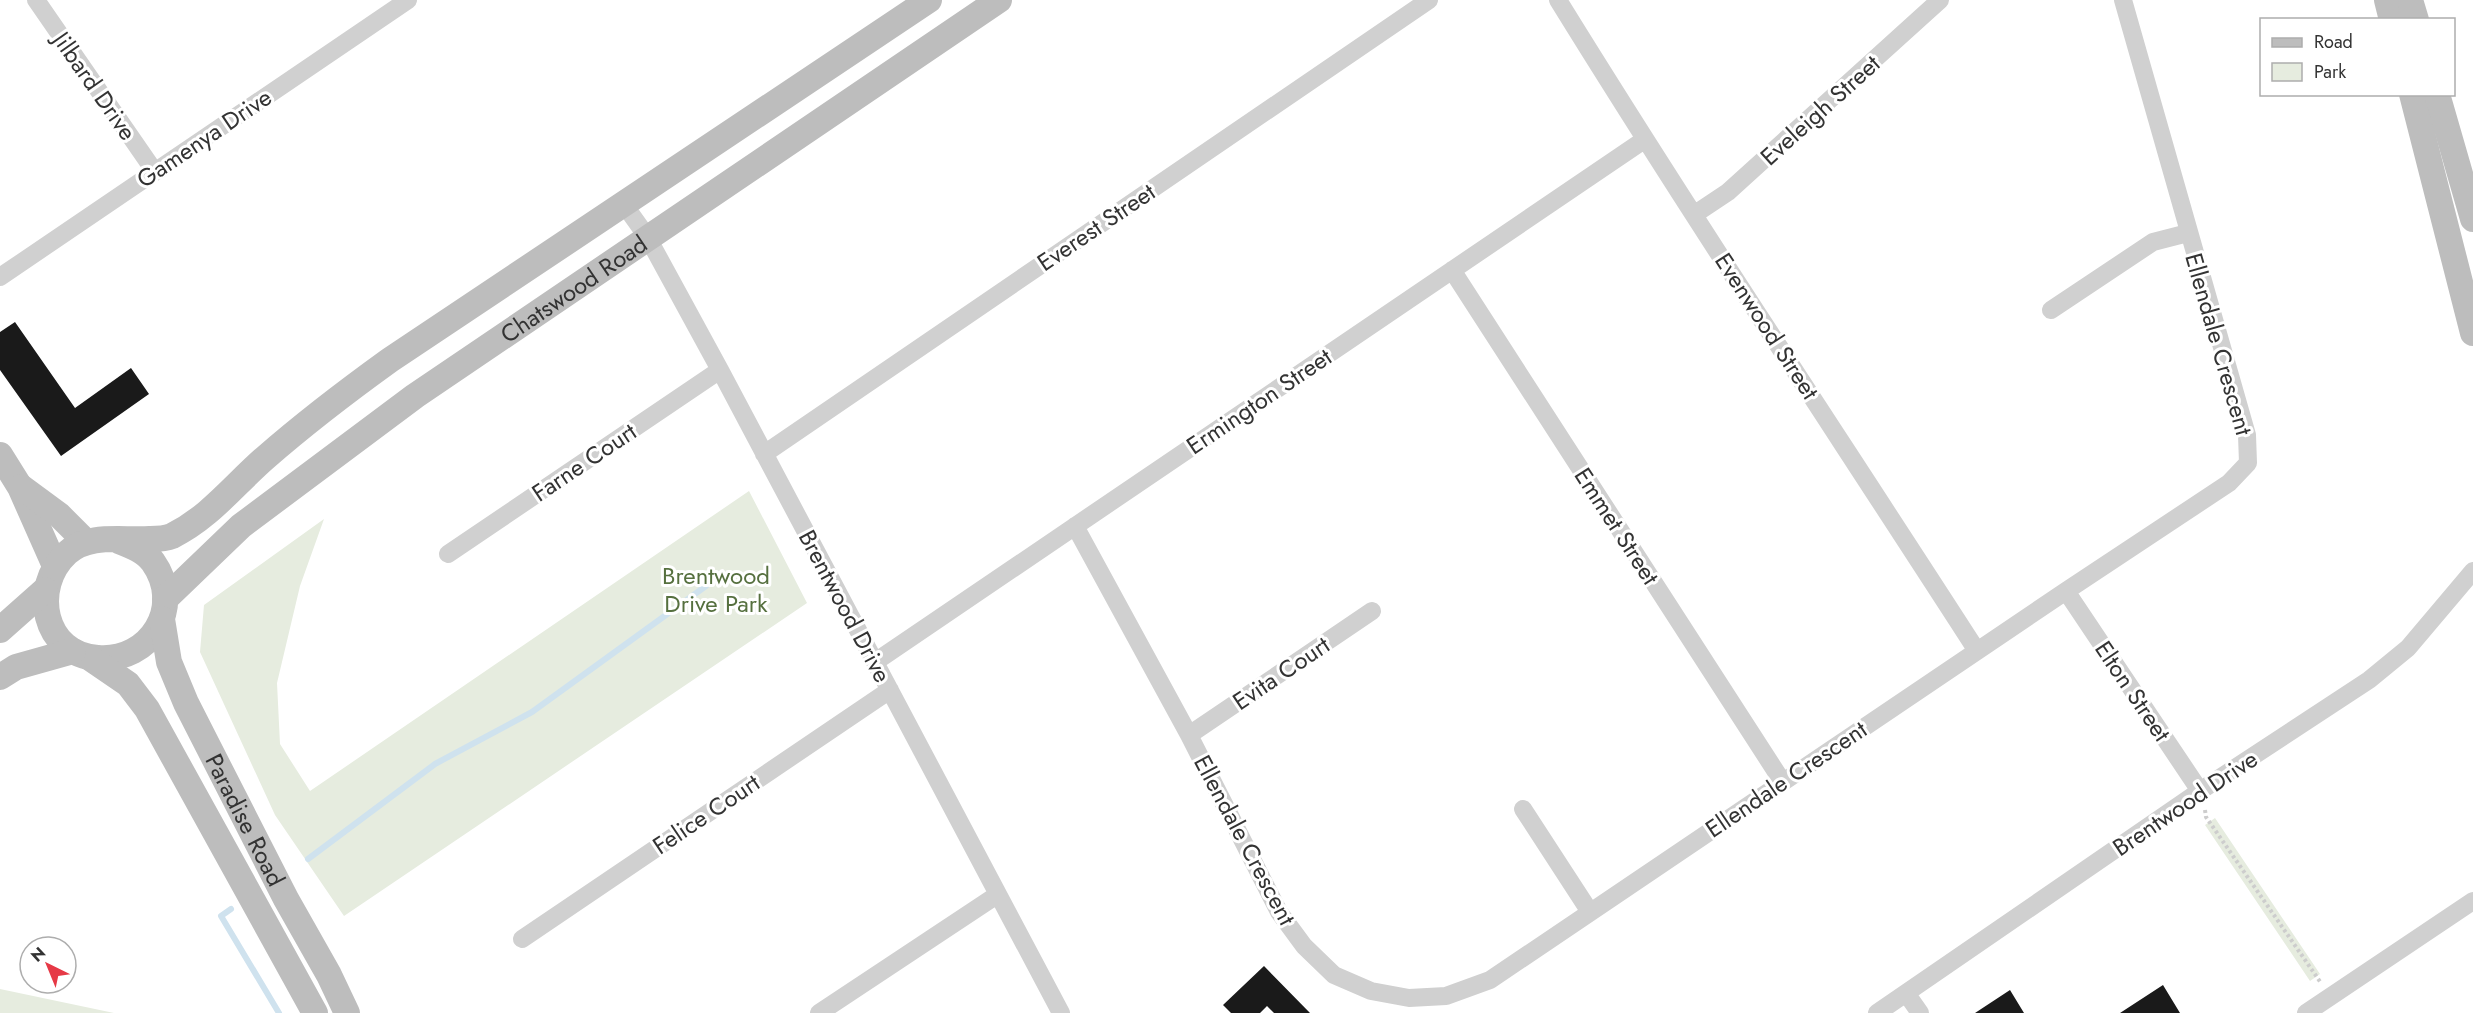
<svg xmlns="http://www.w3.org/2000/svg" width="2473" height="1013" font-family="Jost,sans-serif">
<rect width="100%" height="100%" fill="#fff"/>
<path fill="#e6ecdf" d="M749 491 807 603 344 916 275 815 200 652 204 605 324 519 300 586 277 683 280 744 310 791Z
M2215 818 2320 974 2310 981 2205 825Z
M0 989 114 1013H0Z"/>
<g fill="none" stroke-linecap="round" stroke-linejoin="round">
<path stroke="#cfe2ee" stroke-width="6" d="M308 859 435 764 532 712 706 586
M231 909 221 916 279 1013"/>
</g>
<path fill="#1a1a1a" d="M15 322 75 408 131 368 149 394 61 456 0 370V332Z
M1264 966 1310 1013H1274L1267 1006 1260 1013H1231L1223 1005Z
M2163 985 2180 1013H2120Z
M2010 990 2024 1013H1975Z"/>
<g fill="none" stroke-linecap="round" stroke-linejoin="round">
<path stroke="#cdcdcd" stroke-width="4" stroke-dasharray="3 3" stroke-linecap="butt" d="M2205 810 2206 817 2321 983"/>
<path stroke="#d0d0d0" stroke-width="18" d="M36 0 155 172
M1558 0C1694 220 1837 434 1977 651
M623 203 648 238 720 370 1061 1013
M1695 214 1728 192 1940 0
M1452 270 1782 781
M0 277 408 0
M2051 310 2153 242 2188 233
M764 454 1429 0
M1075 526 1189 735 1279 912 1304 946 1334 975 1371 991 1409 998 1446 996 1490 980 2066 591 2229 483 2248 463 2247 435 2123 0
M448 554 720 370
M2066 591 2200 791
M875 662 1644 140
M1189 735 1372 611
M1523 809 1590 912
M522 939 890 690
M1906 993 1920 1013
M819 1013 997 895
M1877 1013 2200 791 2369 680 2408 648 2473 571
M2306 1013 2473 901"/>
<g stroke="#bdbdbd" stroke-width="26">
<path d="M2387 0 2392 20"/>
<path d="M2410 0 2416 20"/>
<path d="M2412 94 2473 333"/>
<path d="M2437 94 2473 219"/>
<path d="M0 455 20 487 55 566"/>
<path d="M21 487 59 515 86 542"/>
<path d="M119 541C132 546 145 551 153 562 185 607 150 662 98 658 43 655 30 587 67 553 89 533 122 541 150 539 157 539 165 539 172 536 210 517 234 485 265 458 305 423 347 391 390 360L929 0"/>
<path id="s1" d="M165 599 241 526 415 396 999 0"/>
<path id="s2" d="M162 619 169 662 186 703 286 899 329 975 347 1013"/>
<path d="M0 630 45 590"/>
<path d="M90 658 128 684 147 709 315 1013"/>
<path d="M0 677 16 667 73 651"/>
</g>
</g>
<g text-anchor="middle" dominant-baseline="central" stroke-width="6" stroke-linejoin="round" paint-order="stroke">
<g font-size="24" fill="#333" stroke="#fff">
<text transform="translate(95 86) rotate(55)">Jilbard Drive</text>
<text transform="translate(1820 110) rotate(-42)">Eveleigh Street</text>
<text transform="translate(204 138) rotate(-34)">Gamenya Drive</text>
<text transform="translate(1096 227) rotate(-34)">Everest Street</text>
<text stroke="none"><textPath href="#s1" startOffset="514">Chatswood Road</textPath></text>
<text transform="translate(1767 326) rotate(57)">Evenwood Street</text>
<text transform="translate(2219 344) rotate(74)">Ellendale Crescent</text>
<text transform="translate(1259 401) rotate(-34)">Ermington Street</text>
<text transform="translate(584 462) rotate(-34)">Farne Court</text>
<text transform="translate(1617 526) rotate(57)">Emmet Street</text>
<text transform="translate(845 606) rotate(62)">Brentwood Drive</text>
<text transform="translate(1281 673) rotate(-34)">Evita Court</text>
<text transform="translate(2133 691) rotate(56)">Elton Street</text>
<text transform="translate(1786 779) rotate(-34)">Ellendale Crescent</text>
<text transform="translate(2185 803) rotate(-34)">Brentwood Drive</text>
<text transform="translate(706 814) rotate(-34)">Felice Court</text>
<text stroke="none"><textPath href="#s2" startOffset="219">Paradise Road</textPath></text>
<text transform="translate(1245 840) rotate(62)">Ellendale Crescent</text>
</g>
<g font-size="24" fill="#56703f" stroke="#fff">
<text x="716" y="575">Brentwood<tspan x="716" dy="28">Drive Park</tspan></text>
</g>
</g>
<rect x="2260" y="18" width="195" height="78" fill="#ffffff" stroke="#adadad" stroke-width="1.5"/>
<rect x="2272" y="38" width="30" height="9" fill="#bdbdbd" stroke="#adadad" stroke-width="1.5"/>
<text x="2314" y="48" font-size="18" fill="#333333">Road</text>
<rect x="2272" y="63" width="30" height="18" fill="#e6ecdf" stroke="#adadad" stroke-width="1.5"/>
<text x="2314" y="78" font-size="18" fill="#333333">Park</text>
<g transform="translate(48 965) rotate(317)"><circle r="28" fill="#ffffff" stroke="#adadad" stroke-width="1.5"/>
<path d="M0-4.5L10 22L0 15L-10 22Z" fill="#e63946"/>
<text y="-9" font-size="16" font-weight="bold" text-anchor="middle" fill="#333333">N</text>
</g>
</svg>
